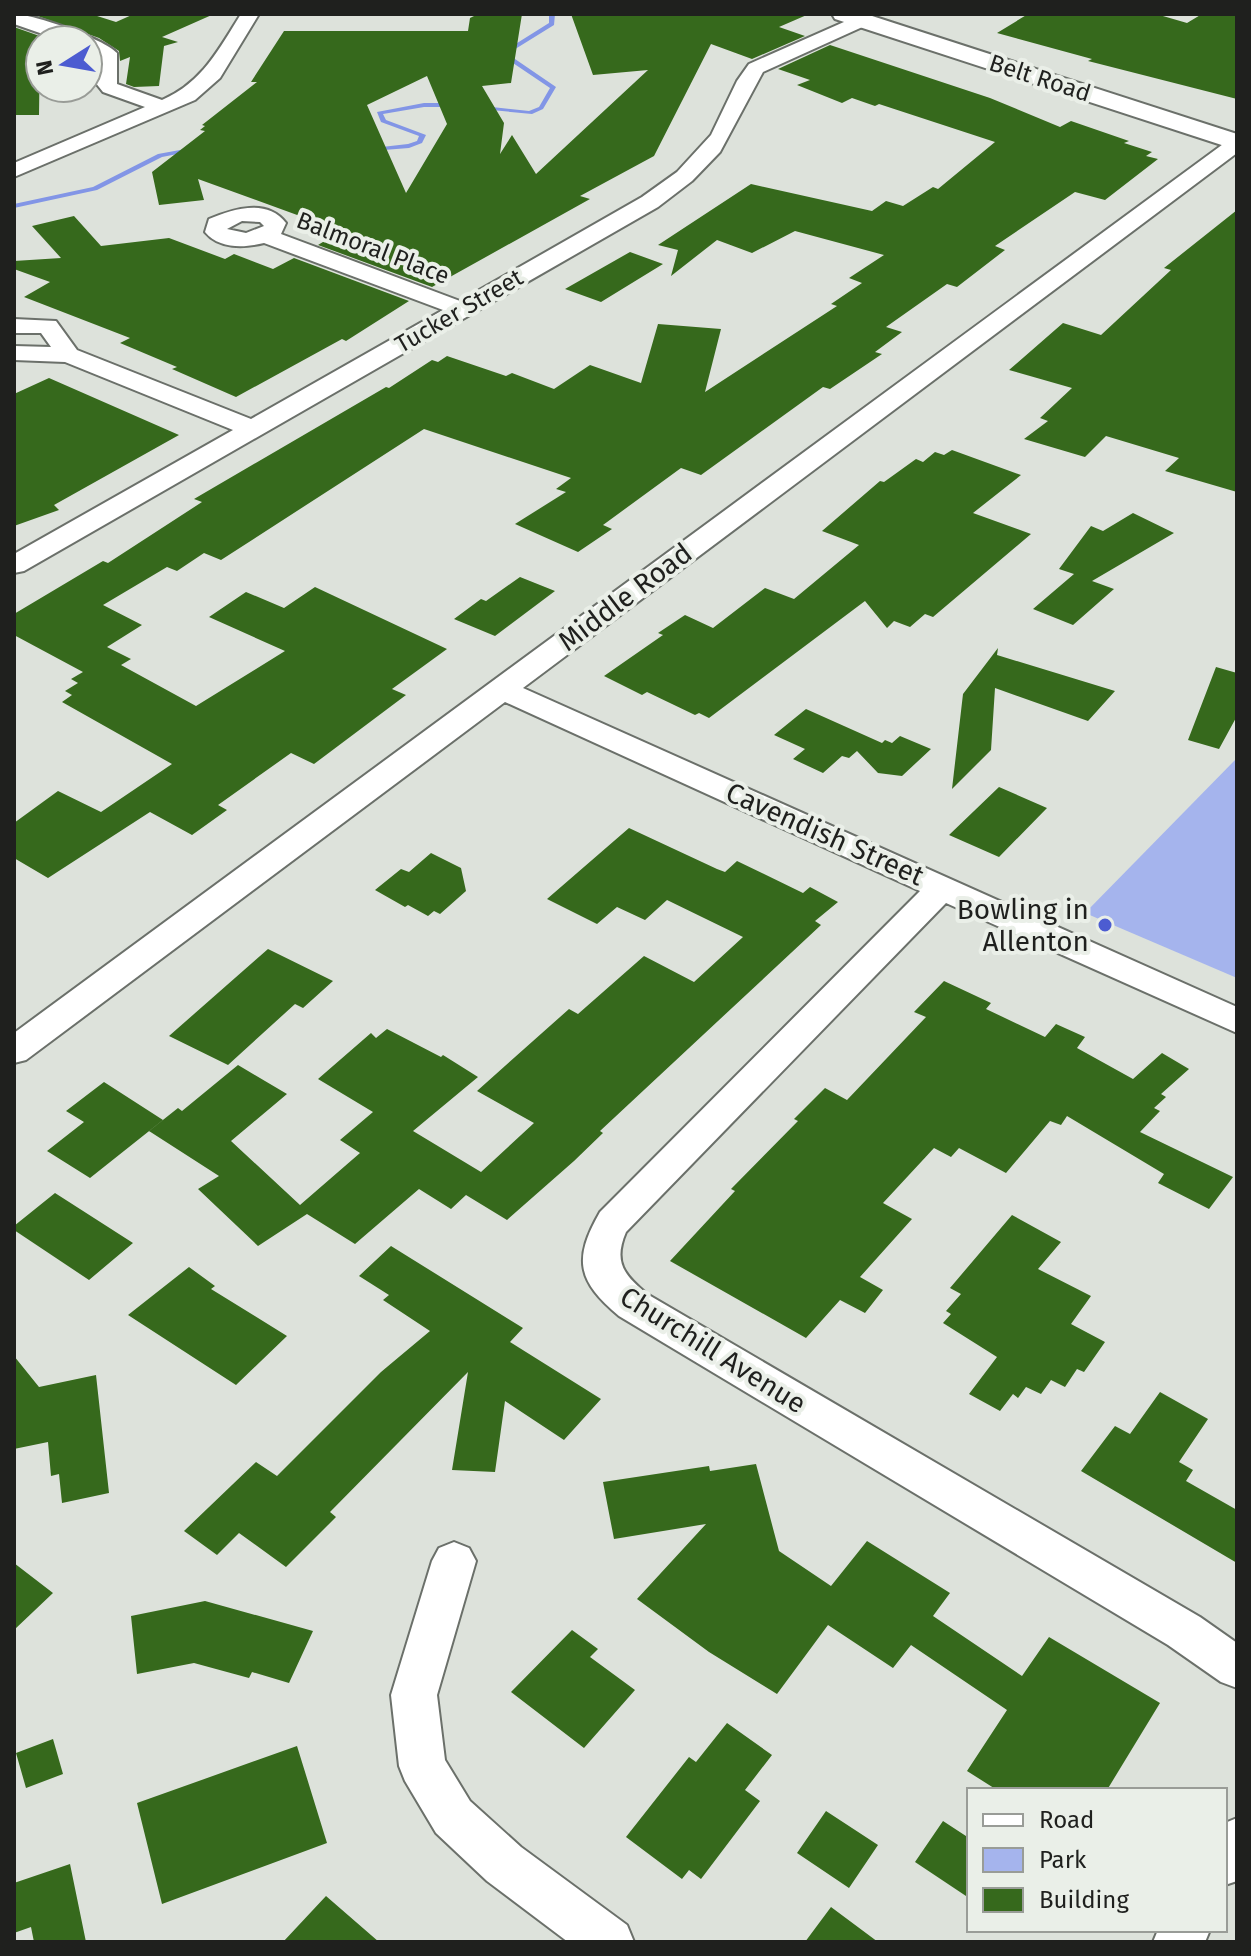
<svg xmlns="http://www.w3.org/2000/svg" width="1251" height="1956" font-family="'Fira Sans',sans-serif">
<rect width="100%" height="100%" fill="#dde2db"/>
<path fill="#a5b4ed" d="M1237 758V978L1085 913Z"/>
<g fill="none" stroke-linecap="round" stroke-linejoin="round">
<path fill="#8295e6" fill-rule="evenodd" d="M549 14H555L554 25 512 51 515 59 556 87 543 109 532 114 481 109 480 108 483 106 529 111 539 107 550 88 510 61 506 50 549 23Z
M424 103H454L457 105 454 107H424L383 114 386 120 426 135 422 143 409 148 371 151 370 150 373 148 408 144 417 141 419 136 381 122 377 112Z
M191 148 194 150 193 151 162 157 97 190 14 208V204L93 187 158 154Z"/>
</g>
<path fill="#36691c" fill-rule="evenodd" d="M32 14 94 15 116 22 134 14H214L162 37 178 42 164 46 159 86 134 87 126 84 130 57 120 61 119 51 99 38Z
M478 14H522L511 83 482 86 504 123 500 154 512 135 536 174 648 70 593 75 571 14H809L779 27 805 36 752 59 711 44 654 156 580 196 590 199 432 287 318 245 341 231 198 179 204 200 159 205 152 172 205 131 200 130 205 126 202 125 257 82H251L284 31H468L470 18ZM427 76 447 124 406 193 367 105Z
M1028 14H1156L1187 23 1202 14H1237V99L1088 61 1092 59 997 33Z
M14 27 51 40H40L39 115H14Z
M830 45 990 98 1060 127 1071 121 1129 141 1124 143 1152 152 1146 156 1158 159 1105 200 1075 192 995 246 1005 250 957 287 947 284 886 327 902 332 875 352 882 354 830 389 823 387 701 475 681 468 603 525 612 529 578 552 515 524 566 492 556 489 571 478 424 429 221 560 204 553 177 571 167 567 103 605 142 625 107 647 131 659 121 665 196 706 285 651 209 617 246 592 284 608 315 587 447 649 392 689 406 695 314 764 291 753 218 805 227 810 192 835 150 812 48 878 14 858V823L58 791 101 812 172 764 62 702 72 695 65 691 78 683 71 679 83 672 14 635V614L103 561 108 563 202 502 194 499 386 387 389 388 432 360 438 362 447 356 506 376 512 373 554 389 590 365 641 383 658 324 721 329 705 392 837 306 831 304 862 283 849 278 884 255 795 231 752 253 717 240 671 276 678 250 658 245 751 184 872 211 886 201 903 206 933 187 938 189 995 142 879 104 875 106 852 98 842 103 797 85 810 80 778 69Z
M1237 210V492L1165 471 1179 458 1106 436 1085 457 1024 439 1048 421 1040 418 1072 388 1009 370 1063 323 1101 335 1171 270 1164 268Z
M74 216 101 246 169 238 225 259 234 254 273 269 294 258 409 301 346 341 342 339 236 397 172 369 177 367 120 343 130 338 24 297 50 282 14 269V261L61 258 32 226Z
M630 252 663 264 601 302 565 289Z
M49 378 179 435 54 505 59 510 14 526V394Z
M952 450 1021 475 973 513 1031 534 933 617 925 614 910 627 894 621 887 628 865 601 709 718 699 713 695 715 647 692 642 695 604 676 663 635 658 633 685 615 713 628 765 588 794 599 859 545 822 531 880 481 884 482 916 459 923 462 935 452 944 455Z
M1133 513 1174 533 1092 581 1114 589 1073 625 1033 609 1074 574 1059 569 1091 526 1103 531Z
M520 577 555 591 495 636 454 619 481 599 486 601Z
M998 648 997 655 1115 691 1088 721 995 688 991 750 952 789 963 694Z
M1216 667 1237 673V716L1219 749 1188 740Z
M806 709 882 743 885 740 892 743 900 736 931 749 902 776 878 773 857 751 849 758 842 756 823 773 793 759 805 749 774 735Z
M999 787 1047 808 999 857 949 835Z
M629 828 717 869 725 872 737 861 803 893 810 887 838 902 815 921 821 925 600 1131 603 1133 574 1161 507 1220 466 1195 451 1209 419 1189 355 1244 307 1214 258 1246 198 1189 219 1176 149 1131 178 1108 182 1111 238 1065 287 1094 231 1141 300 1205 360 1153 340 1140 373 1112 318 1079 371 1033 376 1038 387 1029 441 1057 443 1055 478 1077 413 1131 481 1172 534 1123 477 1091 569 1009 578 1014 644 956 694 982 743 937 667 900 645 920 617 907 597 924 547 899Z
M431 853 461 868 466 891 440 914 434 911 428 916 408 905 405 907 375 890 401 869 409 872Z
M268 949 333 981 303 1008 295 1004 228 1065 169 1036Z
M944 981 991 1003 986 1009 1045 1037 1056 1024 1085 1037 1077 1048 1133 1079 1162 1053 1189 1069 1161 1094 1166 1097 1154 1108 1160 1111 1140 1132 1233 1177 1209 1209 1158 1183 1164 1174 1067 1116 1061 1125 1050 1121 1006 1173 959 1148 951 1157 934 1148 883 1203 912 1219 860 1277 883 1290 865 1313 840 1300 806 1338 670 1261 735 1191 731 1189 798 1121 794 1119 825 1088 847 1100 926 1017 914 1012Z
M104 1082 163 1120 90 1178 47 1151 84 1122 66 1111Z
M55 1193 133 1243 89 1280 14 1230V1226Z
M1012 1215 1061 1242 1038 1269 1091 1296 1071 1324 1105 1342 1084 1372 1077 1369 1065 1387 1051 1380 1041 1394 1026 1387 1018 1398 1013 1394 1000 1411 969 1394 997 1357 943 1323 951 1314 946 1311 961 1294 950 1288Z
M391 1246 523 1328 510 1342 601 1399 564 1440 505 1401 495 1472 452 1470 468 1372 330 1512 336 1517 286 1567 239 1533 217 1555 184 1531 256 1462 277 1476 381 1372 430 1331 383 1300 389 1295 359 1276Z
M189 1267 215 1286 211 1289 287 1336 236 1385 128 1315Z
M14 1356 39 1387 96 1375 109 1493 62 1503 59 1474 51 1476 48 1442 14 1449Z
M1160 1392 1208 1419 1179 1462 1193 1470 1186 1481 1237 1510V1563L1081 1471 1115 1426 1130 1434Z
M756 1464 779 1551 831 1586 867 1541 950 1593 933 1616 1022 1676 1049 1637 1160 1703 1107 1790H997L967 1771 1007 1710 911 1645 893 1668 828 1625 777 1694 709 1652 637 1599 706 1524 614 1539 603 1482 709 1466 710 1471Z
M14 1563 53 1593 14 1630Z
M205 1601 313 1631 289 1683 252 1672 249 1678 194 1663 137 1674 131 1616Z
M572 1630 598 1649 590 1657 635 1690 584 1748 511 1692Z
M727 1723 772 1755 745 1790 760 1801 701 1879 689 1870 682 1879 626 1837 689 1757 696 1762Z
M53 1739 63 1774 26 1788 16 1753Z
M297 1746 327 1843 162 1904 137 1803Z
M826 1811 878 1845 849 1888 797 1853Z
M943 1821 969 1838V1898L915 1862Z
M70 1864 86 1942H34L31 1927 14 1933V1883Z
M326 1896 379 1942H283Z
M831 1907 878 1942H805Z"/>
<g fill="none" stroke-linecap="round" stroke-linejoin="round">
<g stroke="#6b706a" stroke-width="4">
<path id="minor" d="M14 14C34 14 104 39 117 53V84L162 100C202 83 219 49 241 14H259L220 78 195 100 14 177V163L145 107 103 92 95 82 97 55 88 51V40H60L14 24Z
M862 14 869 16 871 20 869 24 763 72 720 152 692 181 658 207 24 571 14 573V554L233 430 65 362 14 360V346L51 347 41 333H14V319L56 321 77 350 251 419 443 310 264 243C244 248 219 249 205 232L209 219C233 209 267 198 286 223L281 234 460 301 642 197 677 172 711 135 737 81 749 64ZM242 221 260 222 264 226 246 233 227 229Z
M1237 137V153L523 688 1237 1007V1033L946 903 626 1232C613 1262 624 1275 647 1294L1200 1617 1237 1643V1688L1221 1682 1168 1645 619 1316C577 1281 573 1259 600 1212L920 891 505 702 26 1060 14 1063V1033L1230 139Z
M454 1542 469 1548 476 1561 437 1695 445 1760 470 1801 521 1847 627 1925 634 1942H568L487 1881 436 1833 405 1781 399 1766 391 1695 432 1561 439 1548Z
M1237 1818V1881L1225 1885V1823Z
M1158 1930H1210L1205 1942H1153Z"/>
</g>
<g stroke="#6b706a" stroke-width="4">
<path id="tertiary" d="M832 14H866L1237 134V150L835 19Z"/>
</g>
<use href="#minor" fill="#fff" fill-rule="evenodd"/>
<use href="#tertiary" fill="#fff" fill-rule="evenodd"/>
</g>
<circle fill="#4c5cd1" stroke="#eaefe8" stroke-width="3" cx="1105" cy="925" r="8"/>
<g text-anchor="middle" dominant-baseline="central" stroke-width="8" stroke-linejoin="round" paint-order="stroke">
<g font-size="24" fill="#1f201e" stroke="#eaefe8">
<text transform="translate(1040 78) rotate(18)">Belt Road</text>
<text transform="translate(373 248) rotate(21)">Balmoral Place</text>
<text transform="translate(459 311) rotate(-30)">Tucker Street</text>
</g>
<g font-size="28" fill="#1f201e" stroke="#eaefe8">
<text transform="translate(625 597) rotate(-37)">Middle Road</text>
<text transform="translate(825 834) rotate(24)">Cavendish Street</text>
<text transform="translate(713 1350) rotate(32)">Churchill Avenue</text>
</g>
<g font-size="28" fill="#1f201e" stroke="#eaefe8" text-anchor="end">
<text x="1089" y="909">Bowling in<tspan x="1089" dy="32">Allenton</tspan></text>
</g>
</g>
<rect width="1251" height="1956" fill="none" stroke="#1f201e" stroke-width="32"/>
<rect x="967" y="1788" width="260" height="144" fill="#eaefe8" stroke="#999c97" stroke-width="2"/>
<rect x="983" y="1814" width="40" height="12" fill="#ffffff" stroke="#999c97" stroke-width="2"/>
<text x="1039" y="1828" font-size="24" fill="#1f201e">Road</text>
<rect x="983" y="1848" width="40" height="24" fill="#a5b4ed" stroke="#999c97" stroke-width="2"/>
<text x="1039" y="1868" font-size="24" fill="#1f201e">Park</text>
<rect x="983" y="1888" width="40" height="24" fill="#36691c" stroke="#999c97" stroke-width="2"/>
<text x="1039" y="1908" font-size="24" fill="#1f201e">Building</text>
<g transform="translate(64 64) rotate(259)"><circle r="38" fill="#eaefe8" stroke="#999c97" stroke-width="2"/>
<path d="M0-6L14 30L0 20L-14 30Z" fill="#4c5cd1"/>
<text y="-12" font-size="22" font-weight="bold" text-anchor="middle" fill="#1f201e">N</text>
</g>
</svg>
